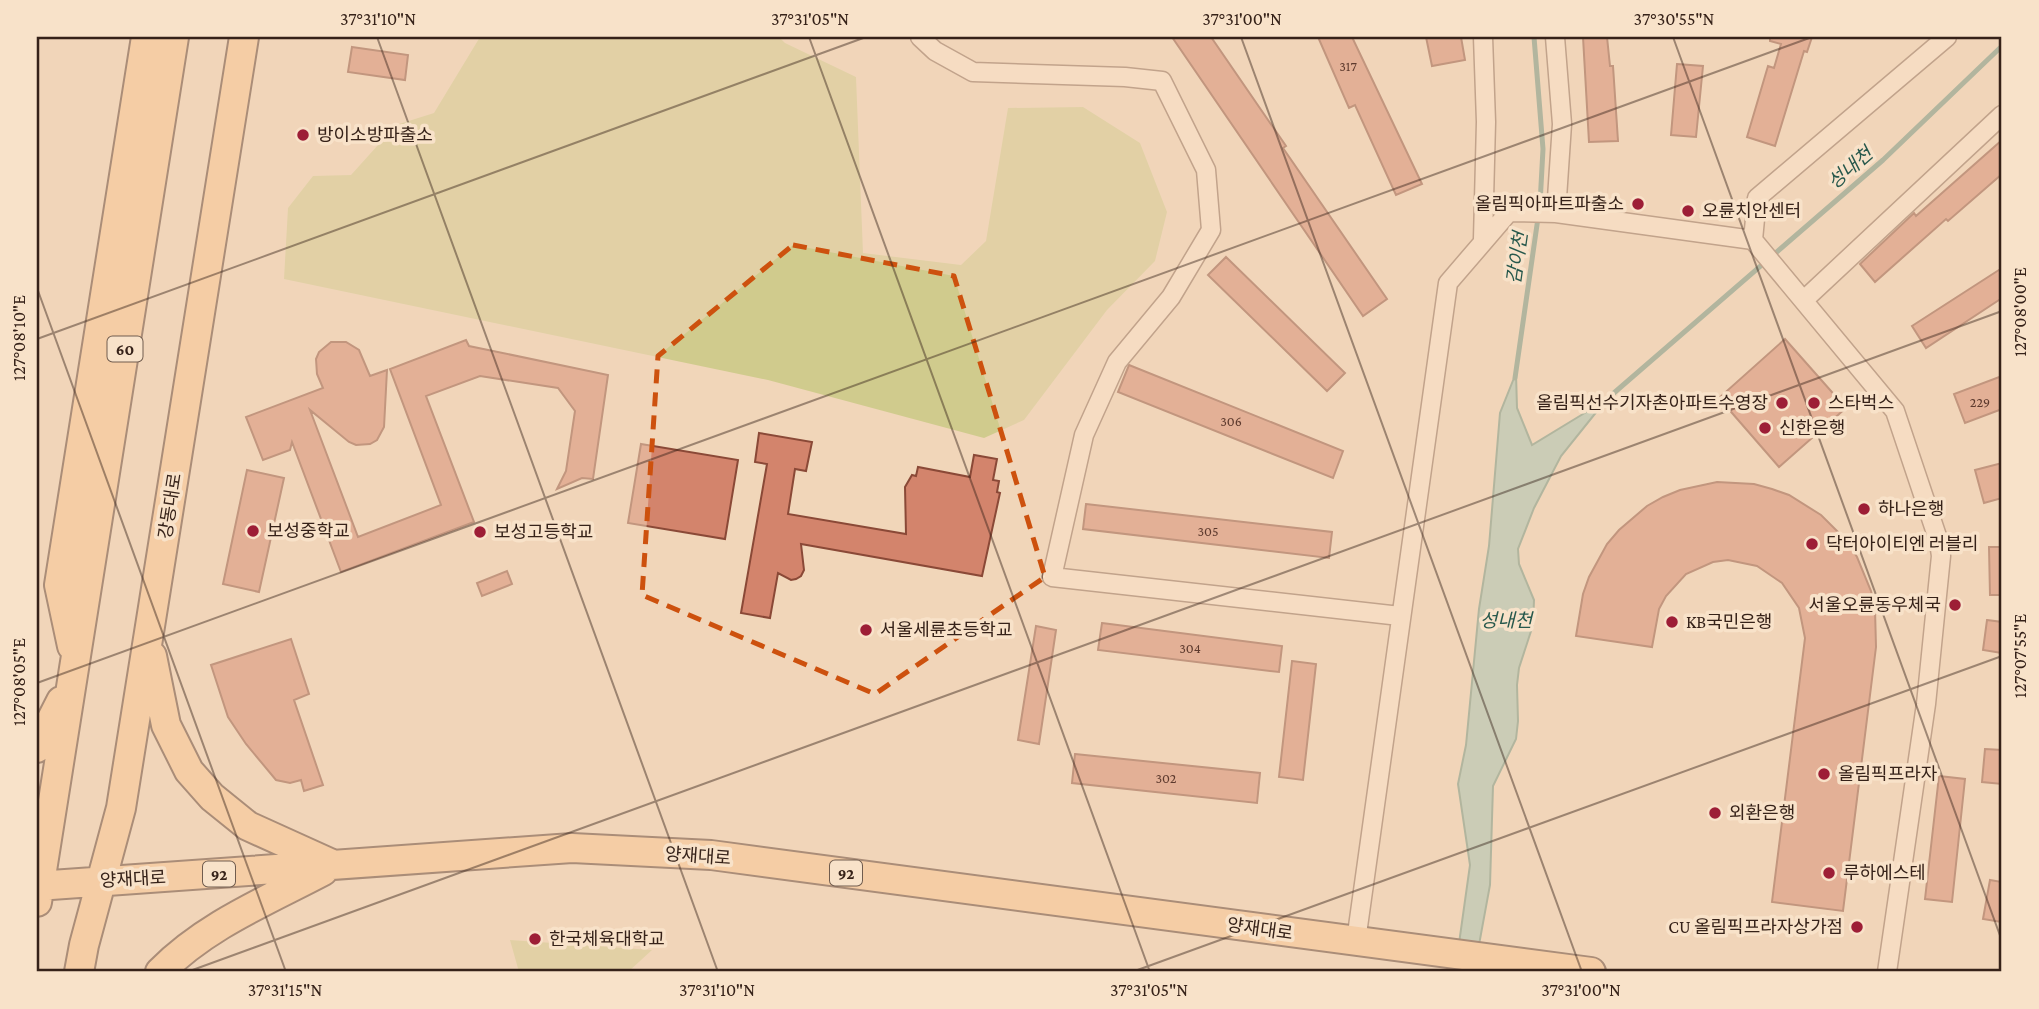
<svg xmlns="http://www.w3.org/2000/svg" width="2039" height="1009" font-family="'Crimson Pro','Noto Sans KR',serif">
<rect width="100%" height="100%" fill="#f1d6b9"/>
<path fill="#d0cb8d" d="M480 37H779L785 43 856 77 863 253 961 265 986 241 1008 108 1083 107 1140 143 1167 212 1155 261 1107 310 1024 420 984 438 768 380 284 279 288 208 313 176 351 175 396 125 434 113Z
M510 940 652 950 628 972H519Z"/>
<path fill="#9ec1b1" stroke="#668f7d" stroke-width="2" d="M1516 373 1517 408 1532 445 1606 400 1561 456 1534 508 1518 549 1519 564 1534 600 1533 625 1519 668 1517 685 1518 721 1516 739 1493 786 1490 885 1474 972H1455L1470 865 1458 784 1466 745 1479 609 1489 546 1500 413Z"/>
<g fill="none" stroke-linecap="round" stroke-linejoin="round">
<path stroke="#668f7d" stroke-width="5" d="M1515 378 1540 204 1543 149 1534 37
M1600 405 1883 160 2002 46"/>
</g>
<path fill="#d3846c" stroke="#8a4937" stroke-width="2" d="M1172 37H1211L1286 146 1283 148 1387 299 1363 316Z
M1318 37H1352L1422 184 1396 195 1355 105 1349 108Z
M1426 37H1461L1465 60 1432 66Z
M1583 37H1607L1610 66H1613L1618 141 1589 142Z
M1770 37H1812L1807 52 1804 51 1775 146 1747 137 1768 66 1774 68 1781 44 1770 41Z
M352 47 408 55 405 80 348 72Z
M1677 64 1703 66 1696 137 1671 135Z
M2002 140V174L1948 221 1946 219 1875 282 1860 264 1914 213 1916 216Z
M1226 257 1345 373 1327 391 1208 275Z
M2002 268V298L1926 348 1912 326Z
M1785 339 1846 408 1779 467 1719 398Z
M466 340 469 346 608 375 593 479 582 478 557 489 566 471 575 411 558 388 480 376 426 396 474 522 341 572 292 442 290 450 263 460 246 417 323 388 317 374 316 359 319 352 331 342H346L359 350 370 376 387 370 384 427 377 440 370 444 356 445 349 442 310 410 358 537 441 505 390 369Z
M1129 365 1343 451 1333 478 1118 392Z
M2002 376V409L1965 423 1954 394Z
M759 433 812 442 806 471 795 469 788 514 906 534 905 487 912 475 916 476 918 467 970 477 974 455 997 459 993 480 999 481 997 492 1000 493 982 576 801 544 804 570 801 576 796 579 791 580 778 573 770 618 741 613 767 464 755 462Z
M641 444 738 460 725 539 628 523Z
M2002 463V498L1984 503 1975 470Z
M247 470 284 478 259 592 223 584Z
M1717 482 1754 484 1772 489 1789 495 1821 515 1847 541 1857 557 1871 591 1875 609 1876 647 1843 911 1772 902 1805 638 1799 608 1782 583 1757 566 1728 560 1713 562 1686 574 1666 596 1659 609 1652 647 1576 636 1583 594 1589 577 1607 544 1619 530 1647 506 1663 497 1680 490Z
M1086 504 1332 532 1329 558 1083 529Z
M1989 547H2002V595H1990Z
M507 571 512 584 482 596 477 583Z
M1987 620 2002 622V653L1983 650Z
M1102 623 1282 646 1279 672 1098 650Z
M1036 626 1056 630 1039 744 1018 740Z
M291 639 309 694 294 700 323 785 304 791 301 780 290 783 276 780 246 744 228 717 211 665Z
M1292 661 1316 664 1303 780 1279 777Z
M1985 749 2002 750V784L1982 782Z
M1075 754 1260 773 1257 803 1072 783Z
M1939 776 1965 779 1952 902 1925 899Z
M1990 880 2002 882V922L1983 919Z"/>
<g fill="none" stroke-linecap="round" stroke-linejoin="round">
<g stroke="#896653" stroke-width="21">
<path id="street" d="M920 37 935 51 973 72 1125 77 1162 81 1206 170 1211 230 1171 297 1117 362 1084 435 1052 577 1400 616
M1483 37 1486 122 1483 239
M1555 37 1562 124 1556 213
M1753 240 1757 198 1947 37
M1804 300 2002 115
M1356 941 1448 283 1509 212 1556 213 1753 240 1895 411 1939 542 1941 556 1926 704 1887 972"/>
</g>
<g stroke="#563528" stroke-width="32">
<path id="primary" d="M72 646 59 585 146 37
M152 656 166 725 189 771 212 797 248 826 332 864
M37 748 61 701
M37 886 572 848 711 855 1591 972
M37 902 174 37
M79 972 84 945 121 808 244 37
M160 972C205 926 266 901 323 871"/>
</g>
<use href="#street" stroke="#fce5cd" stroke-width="18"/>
<use href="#primary" stroke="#fac48c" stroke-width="28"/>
</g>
<path d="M0 0H2039V1009H0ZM793 245 954 276 1045 577 875 694 642 595 658 356Z" fill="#f1d6b9" fill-opacity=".55" fill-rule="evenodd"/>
<path fill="none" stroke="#cd510e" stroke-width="5" stroke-dasharray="14 9" stroke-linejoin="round" d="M793 245 954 276 1045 577 875 694 642 595 658 356Z"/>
<path fill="none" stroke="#362219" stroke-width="2" stroke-opacity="0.45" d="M377 37 718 972M809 37 1150 972M1241 37 1582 972M1673 37 2002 941M37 288 286 972M37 339 866 37M37 683 1812 37M187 972 2002 311M1132 972 2002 656"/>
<g fill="#9d1e36" stroke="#f8e2c9" stroke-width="2.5">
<circle cx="303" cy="135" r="7"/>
<circle cx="1638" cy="204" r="7"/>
<circle cx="1688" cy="211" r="7"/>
<circle cx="1782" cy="403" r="7"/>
<circle cx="1814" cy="403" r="7"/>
<circle cx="1765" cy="428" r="7"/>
<circle cx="1864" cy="509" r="7"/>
<circle cx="253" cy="531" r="7"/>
<circle cx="480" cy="532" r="7"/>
<circle cx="1812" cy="544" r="7"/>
<circle cx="1955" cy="605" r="7"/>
<circle cx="1672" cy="622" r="7"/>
<circle cx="866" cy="630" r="7"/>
<circle cx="1824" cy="774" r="7"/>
<circle cx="1715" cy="813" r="7"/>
<circle cx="1829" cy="873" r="7"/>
<circle cx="1857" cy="927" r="7"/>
<circle cx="535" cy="939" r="7"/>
</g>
<g text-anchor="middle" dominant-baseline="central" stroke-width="7" stroke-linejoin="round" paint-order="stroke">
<g font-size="14" fill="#5d3a2e">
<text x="1348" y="66">317</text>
<text x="1980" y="402">229</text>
<text x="1231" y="421">306</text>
<text x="1208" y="531">305</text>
<text x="1190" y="648">304</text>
<text x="1166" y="778">302</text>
</g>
<g fill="#f8e2c9" stroke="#705c4e" stroke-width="2">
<rect x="107.5" y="336.5" width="35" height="25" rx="5"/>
<rect x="830" y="860.5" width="32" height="25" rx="5"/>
<rect x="203" y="861.5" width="32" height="25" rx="5"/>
</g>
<g font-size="16" font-weight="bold" fill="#362219">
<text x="125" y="349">60</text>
<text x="846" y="873">92</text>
<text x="219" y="874">92</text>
</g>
<g font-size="18" fill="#362219" stroke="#f8e2c9" text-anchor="start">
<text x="317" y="135">방이소방파출소</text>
<text x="1624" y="204" text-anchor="end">올림픽아파트파출소</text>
<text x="1702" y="211">오륜치안센터</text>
<text x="1768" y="403" text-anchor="end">올림픽선수기자촌아파트수영장</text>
<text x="1828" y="403">스타벅스</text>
<text x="1779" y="428">신한은행</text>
<text x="1878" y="509">하나은행</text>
<text x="267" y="531">보성중학교</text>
<text x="494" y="532">보성고등학교</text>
<text x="1826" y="544">닥터아이티엔 러블리</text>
<text x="1941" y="605" text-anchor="end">서울오륜동우체국</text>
<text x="1686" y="622">KB국민은행</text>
<text x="880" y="630">서울세륜초등학교</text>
<text x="1838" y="774">올림픽프라자</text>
<text x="1729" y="813">외환은행</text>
<text x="1843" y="873">루하에스테</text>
<text x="1843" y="927" text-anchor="end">CU 올림픽프라자상가점</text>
<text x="549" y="939">한국체육대학교</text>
</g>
<g font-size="18" fill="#362219" stroke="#f8e2c9">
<text transform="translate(170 506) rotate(-81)">강동대로</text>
<text transform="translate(698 856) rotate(4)">양재대로</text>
<text transform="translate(133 879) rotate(-3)">양재대로</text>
<text transform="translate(1260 929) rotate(8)">양재대로</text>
</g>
<g font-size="19" font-style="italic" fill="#27584c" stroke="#f8e2c9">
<text transform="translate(1850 168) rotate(-41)">성내천</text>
<text transform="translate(1517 258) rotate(-82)">감이천</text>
<text x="1506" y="620">성내천</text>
</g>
</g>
<rect width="2039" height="1009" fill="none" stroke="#f8e2c9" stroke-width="77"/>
<rect x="38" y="38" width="1962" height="932" fill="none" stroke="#362219" stroke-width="2.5"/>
<g font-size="18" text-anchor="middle" fill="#362219">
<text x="378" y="25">37°31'10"N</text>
<text x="810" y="25">37°31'05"N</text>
<text x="1242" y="25">37°31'00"N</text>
<text x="1674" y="25">37°30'55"N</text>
<text transform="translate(2020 312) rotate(-90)" y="6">127°08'00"E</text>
<text transform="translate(19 338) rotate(-90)" y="6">127°08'10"E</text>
<text transform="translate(2020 656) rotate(-90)" y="6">127°07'55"E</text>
<text transform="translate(19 682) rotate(-90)" y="6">127°08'05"E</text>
<text x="285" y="996">37°31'15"N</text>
<text x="717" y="996">37°31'10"N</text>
<text x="1149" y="996">37°31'05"N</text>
<text x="1581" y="996">37°31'00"N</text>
</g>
</svg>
